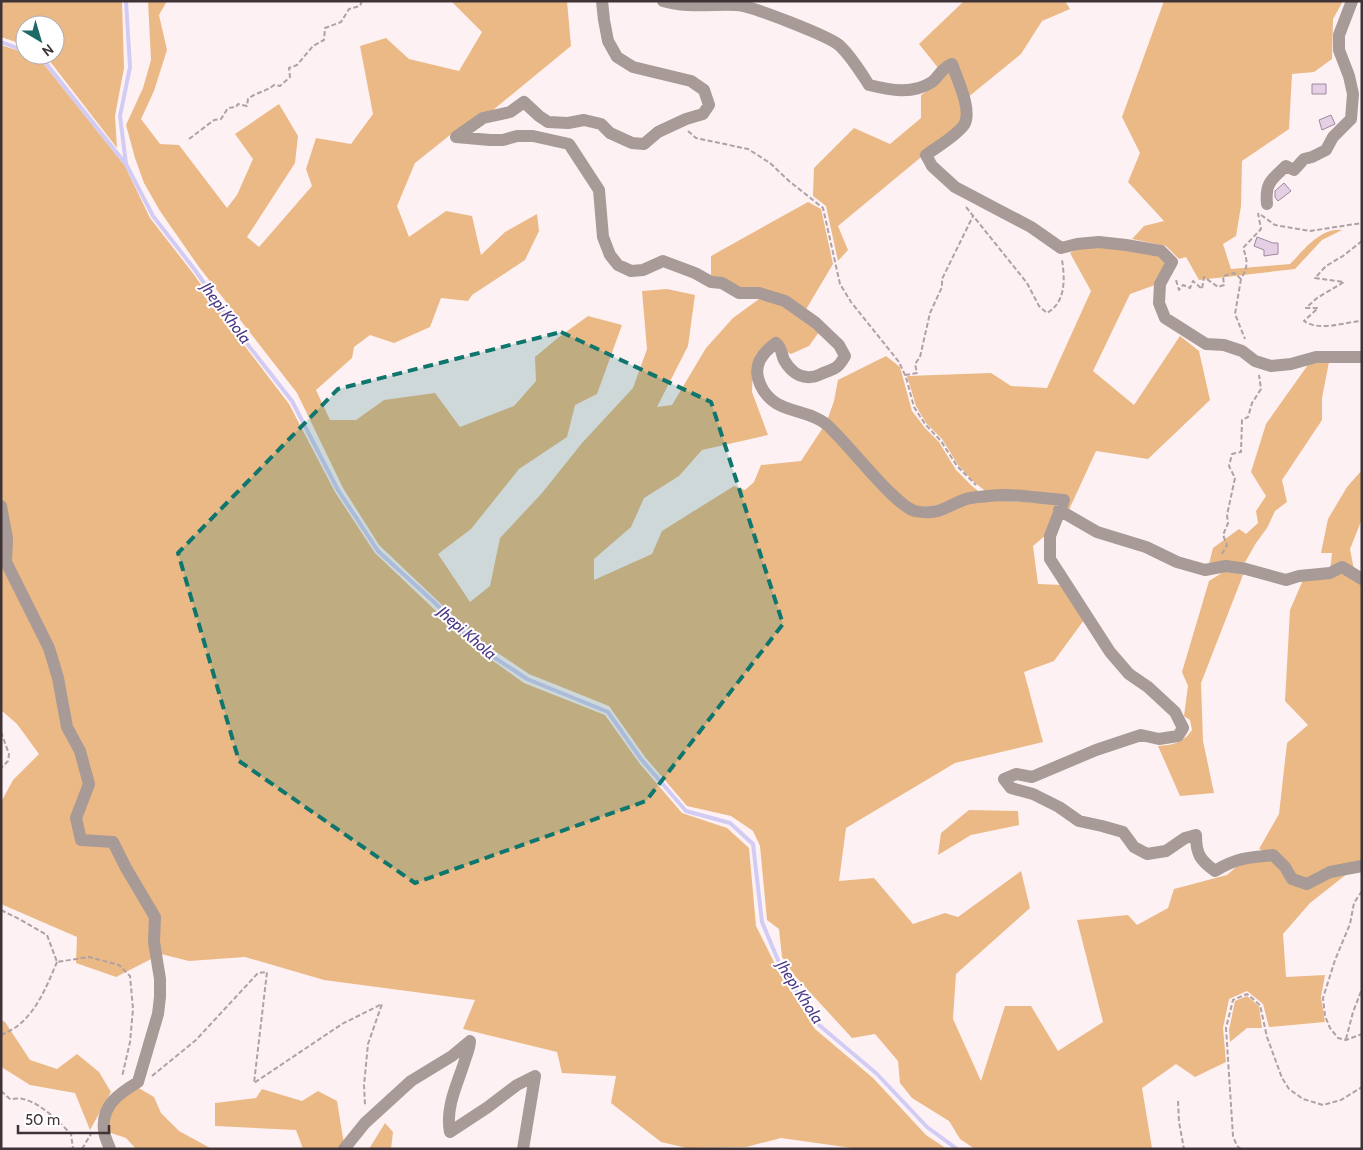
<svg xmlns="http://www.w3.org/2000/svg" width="1363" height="1150" font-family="Cabin,sans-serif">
<rect width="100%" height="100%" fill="#fef1f4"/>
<path fill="#ebb985" d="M1 1H122L124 68 115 116 117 148 45 55H55V25H25V45L1 37Z
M148 1H167L159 15 167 50 154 91 141 119 160 144 179 145 227 208 237 195 253 159 235 134 279 104 298 136 295 163 247 237 259 247 312 186 306 169 316 138 351 144 373 114 360 46 386 38 409 59 459 71 482 32 451 1H567L571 46 493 110 450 135 415 163 397 206 409 237 446 211 472 216 481 255 505 232 537 214 539 231 525 260 472 295 468 301 441 298 430 327 394 343 370 335 354 347 352 358 316 390 330 420H356L384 400 435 393 460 427 514 406 536 381 535 357 559 337 588 316 622 325 597 394 575 405 567 437 519 469 471 529 438 554 470 602 490 586 500 538 542 493 582 443 633 388 647 349 642 291 667 289 695 295 688 346 657 407 672 405 706 348 733 318 759 299 782 305 819 332 809 346 791 354 785 351 777 339 753 363 752 392 768 435 702 450 679 476 644 498 631 527 594 559V580L652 554 662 531 734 486 745 490 754 482 761 465 801 461 824 426 913 514 989 500 1057 504 1046 535 1033 546 1038 584 1063 585 1084 620 1054 661 1024 672 1043 742 955 763 846 828 839 881 874 878 913 924 945 913 958 917 1021 871 1030 908 956 974 953 1019 981 1081 1005 1006H1031L1058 1051 1103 1022 1077 920 1128 915 1137 925 1168 908 1174 889 1227 875 1242 862 1272 860 1289 882 1352 870 1310 903 1283 934 1286 977 1325 975 1321 997 1325 1022 1269 1027 1263 1004 1247 991 1229 999 1223 1028 1226 1062 1195 1077 1176 1064 1142 1088 1152 1148 1149 1149H975L960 1139 949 1121 912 1098 900 1083 898 1061 875 1034 852 1038 795 976 782 957 779 929 767 920 760 846 753 831 731 816 687 806 645 757 609 706 529 674 480 641 379 545 343 488 297 393 199 267 160 211 144 183 135 158 126 125 143 88 151 60Z
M964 1H1065L1070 9 1042 21 1021 54 967 98 959 75 939 69 919 44Z
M1164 1H1343L1333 19 1332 59 1314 72 1292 74 1289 129 1242 161 1241 206 1236 236 1223 244 1231 269 1290 264C1304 250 1320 228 1342 230L1322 240 1295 269 1199 280 1186 257 1179 259 1166 246 1132 239 1144 226 1164 221 1128 182 1140 153 1122 117Z
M1 45 25 53V55L39 58 125 166 150 218 192 272 238 337 289 404 335 492 375 553 475 648 524 683 605 715 640 764 682 813 727 828 749 848 756 926 780 974 815 1029 873 1078 926 1135 947 1149H859L781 1138 746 1147 687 1148 661 1142 611 1103 616 1076 562 1073 557 1052 463 1029 475 1000 324 980 245 957 189 961 161 954 116 977 76 963 77 937 1 904V802L13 780 39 754 17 724 1 710Z
M952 68 964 112 961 124 838 226 848 250 838 261 826 206 813 196 814 168 854 128 890 144 921 118V95L936 85Z
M808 202 821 209 833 264 805 311 739 290 711 279V256Z
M1100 247 1161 255 1168 262 1155 285 1130 294 1093 371 1134 405 1180 336 1199 351 1210 400 1148 459 1096 451 1068 512 1065 500 989 494 974 482 958 465 942 439 926 423 916 406 907 376 991 373 1011 386 1047 388 1091 291 1070 253 1077 249Z
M886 356 900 367 912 411 925 428 939 442 956 470 972 486 982 494 948 505 912 507 827 421 834 401 838 380Z
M1310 362H1329L1322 398V420L1282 480 1287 502 1275 511 1267 528 1256 543 1244 564H1209L1213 548 1239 529 1246 534 1258 523 1256 511 1266 496 1251 472 1266 424Z
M1362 470V519L1350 549 1354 570 1330 571 1332 553H1321L1328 519 1347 487Z
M1343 568 1362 581V864L1307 882 1294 878 1278 855 1259 849 1279 814 1287 743 1308 725 1285 701 1290 610 1303 580Z
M1225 571 1243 575 1201 683 1203 741 1214 793 1180 796 1158 746C1173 745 1183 743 1192 730L1190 720 1184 716 1188 686 1182 672 1209 581Z
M969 810 1018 811 1019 825 971 835 938 855 941 833Z
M1247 996 1259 1006 1262 1028H1247L1230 1042 1229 1030 1235 1001Z
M1 1020 5 1022 30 1060 57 1069 77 1054 99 1072 111 1092 90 1130 75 1093 30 1085 3 1068 1 1064Z
M137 1087 154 1097 161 1113 179 1131 212 1149H136L126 1138 108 1132C109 1104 114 1101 137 1087Z
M262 1089 302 1101 318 1091 337 1101 344 1144 340 1149H303L296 1130 215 1126V1103L256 1098Z
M385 1123 393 1132 391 1149H369Z"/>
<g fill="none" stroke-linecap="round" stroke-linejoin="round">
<path stroke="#d2ccf5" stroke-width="4" d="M126 1 130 67 120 116 126 164 153 216 195 270 241 336 292 401 338 490 378 551 434 602 477 646 527 679 608 712 641 759 686 811 730 823 753 844 762 922 783 972 819 1025 877 1074 927 1127 957 1149
M1 42 25 51
M36 55 41 57 125 163"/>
</g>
<path fill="#e5cfe5" stroke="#9d899d" d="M1312 84H1326V94H1312Z
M1331 115 1335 124 1322 130 1319 120Z
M1284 183 1291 191 1278 201 1275 197V191Z
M1257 237 1273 243H1278V254L1264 256V250L1254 246Z"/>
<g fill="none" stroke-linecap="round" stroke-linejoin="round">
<path stroke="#aea2a5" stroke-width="2" stroke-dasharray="5 2.5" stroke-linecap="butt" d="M688 131 696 138 748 149 770 163 789 181 823 208 840 284 851 302 899 362 906 377 914 407 925 424 941 441 957 466 976 485
M189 139 214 120 221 119 228 108 236 107 238 104 247 106 248 99C256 92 266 92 274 85L280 86 290 77 289 68 297 65 313 46 324 40 325 28 341 22 349 9 360 6 362 1
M966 207 1027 283 1039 306 1047 313C1066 302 1065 279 1062 260
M1261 215 1275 225 1310 231 1362 223
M1362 241 1343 256 1326 266 1315 278 1344 282 1317 298 1306 308H1318L1304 321C1320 332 1344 322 1362 321
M1241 279 1235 314 1245 339
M1176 280 1179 290 1183 285 1190 288 1193 281 1202 289 1204 277 1218 287 1224 285 1223 276 1234 273 1241 279C1248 267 1248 261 1243 248L1261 229 1258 213
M905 375 917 373 915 364 920 357 930 313 942 287V279L973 216
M1222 554 1227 545 1223 535 1228 523 1227 515 1235 478 1229 466 1232 454 1241 452 1242 420 1248 417 1252 403 1261 389 1259 375
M1 732 9 754 8 761 1 768
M1362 891 1354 903 1350 924 1335 960 1323 998 1325 1016 1330 1028 1338 1038 1346 1040 1362 1034
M1 910 21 920 47 935 57 962 89 957 119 965 130 976 133 1009 130 1042 122 1077
M1 1035C8 1032 16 1028 21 1023 39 1007 48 983 57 962
M1346 1039 1353 1012 1362 989
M152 1076 196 1040 258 973 267 972 254 1083 342 1024 382 1004 368 1044 364 1085 365 1105
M1 1091 10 1099C14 1099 19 1098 23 1099 41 1103 58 1121 71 1134L73 1149
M1178 1101 1179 1122 1184 1149
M82 1149 91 1134
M1241 1149 1237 1146 1233 1136 1226 1028 1233 1000 1247 994 1260 1005 1267 1037 1282 1078 1289 1089 1303 1099 1323 1105 1341 1100 1362 1087"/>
<path stroke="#a79a97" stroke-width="12" d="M602 1 604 20 608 41 617 57 633 67 691 81 704 90 709 105 703 114 686 119 658 132 644 144 632 143 610 133 601 124 584 120 568 123 548 122 539 116 524 102 510 112 483 118 456 137 490 140H503L517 136H533L569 144 599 190 603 237 610 255 618 265 631 271 643 270 663 261 695 273 711 282 722 283 739 293H759L785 301 816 323 839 345 845 356C837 370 835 368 821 374 805 382 792 374 784 360 781 353 782 348 776 343 762 353 752 366 760 384 773 415 805 407 826 424 847 442 895 506 915 511 939 516 946 506 966 499 973 497 981 497 988 496 1014 493 1039 498 1064 500L1050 536V559L1110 652 1129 674 1148 687 1175 712 1183 728 1178 736 1159 739 1141 735 1096 750 1032 777 1016 774 1004 779 1011 788 1033 794 1059 807 1079 821 1102 826 1123 832 1134 847 1147 854 1166 851 1185 838 1196 835C1196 854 1200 860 1215 871 1235 858 1250 857 1273 855L1285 867 1292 879 1307 884 1330 872 1362 866
M663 1C687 8 712 4 736 5 750 5 828 36 839 45 851 56 860 71 869 85 890 90 912 95 932 82 940 76 940 69 952 64 957 79 973 111 964 125 955 137 938 146 926 155L932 166 955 187 1031 227 1061 248 1077 244 1099 242 1126 245 1161 251 1172 262 1160 284 1159 303 1165 318 1206 344 1224 345 1242 351 1255 361 1271 366 1291 364 1316 357H1362
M1267 204C1265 183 1271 180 1286 166L1294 170 1304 159 1312 157 1326 150 1333 137 1351 119 1353 94 1349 76 1339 50V35L1352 1
M1 506 7 538 6 562 49 648 58 678 67 727 80 751 89 784 76 818 81 840 113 842 126 868 155 917 154 942 160 979V997L158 1014 138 1082C120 1093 101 1105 104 1130 104 1136 108 1143 110 1149
M1059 510 1097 532 1146 547 1177 562 1205 570 1226 566 1246 569 1286 580 1299 576 1330 573 1342 567 1362 579
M344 1149 365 1123 411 1081 452 1056 470 1041C470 1047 467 1054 465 1060 458 1083 445 1107 450 1132L488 1107 517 1085 535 1076 523 1149"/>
</g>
<path fill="#0f766e" fill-opacity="0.2" stroke="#0f766e" stroke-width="4" stroke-dasharray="10 6" stroke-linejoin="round" d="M561 332 711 402 783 624 646 801 415 883 239 761 178 553 338 389Z"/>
<g text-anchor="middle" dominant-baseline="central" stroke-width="4" stroke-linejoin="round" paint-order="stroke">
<g font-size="16" font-style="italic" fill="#4d3987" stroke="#fff">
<text transform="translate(226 313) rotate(53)">Jhepi Khola</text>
<text transform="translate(467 633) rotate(41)">Jhepi Khola</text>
<text transform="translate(800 992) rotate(57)">Jhepi Khola</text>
</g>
</g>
<rect width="1363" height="1150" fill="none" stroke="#3f3337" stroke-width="5"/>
<g transform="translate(40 40) rotate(142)"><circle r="24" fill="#ffffff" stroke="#b2adaf"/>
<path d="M0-4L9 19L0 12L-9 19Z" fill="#1c6966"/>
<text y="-8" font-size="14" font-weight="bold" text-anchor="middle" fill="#3f3337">N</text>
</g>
<path d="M18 1125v8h91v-8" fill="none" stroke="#3f3337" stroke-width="2.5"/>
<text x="25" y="1125" font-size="15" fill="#3f3337" stroke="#ffffff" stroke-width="4" paint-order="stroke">50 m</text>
</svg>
